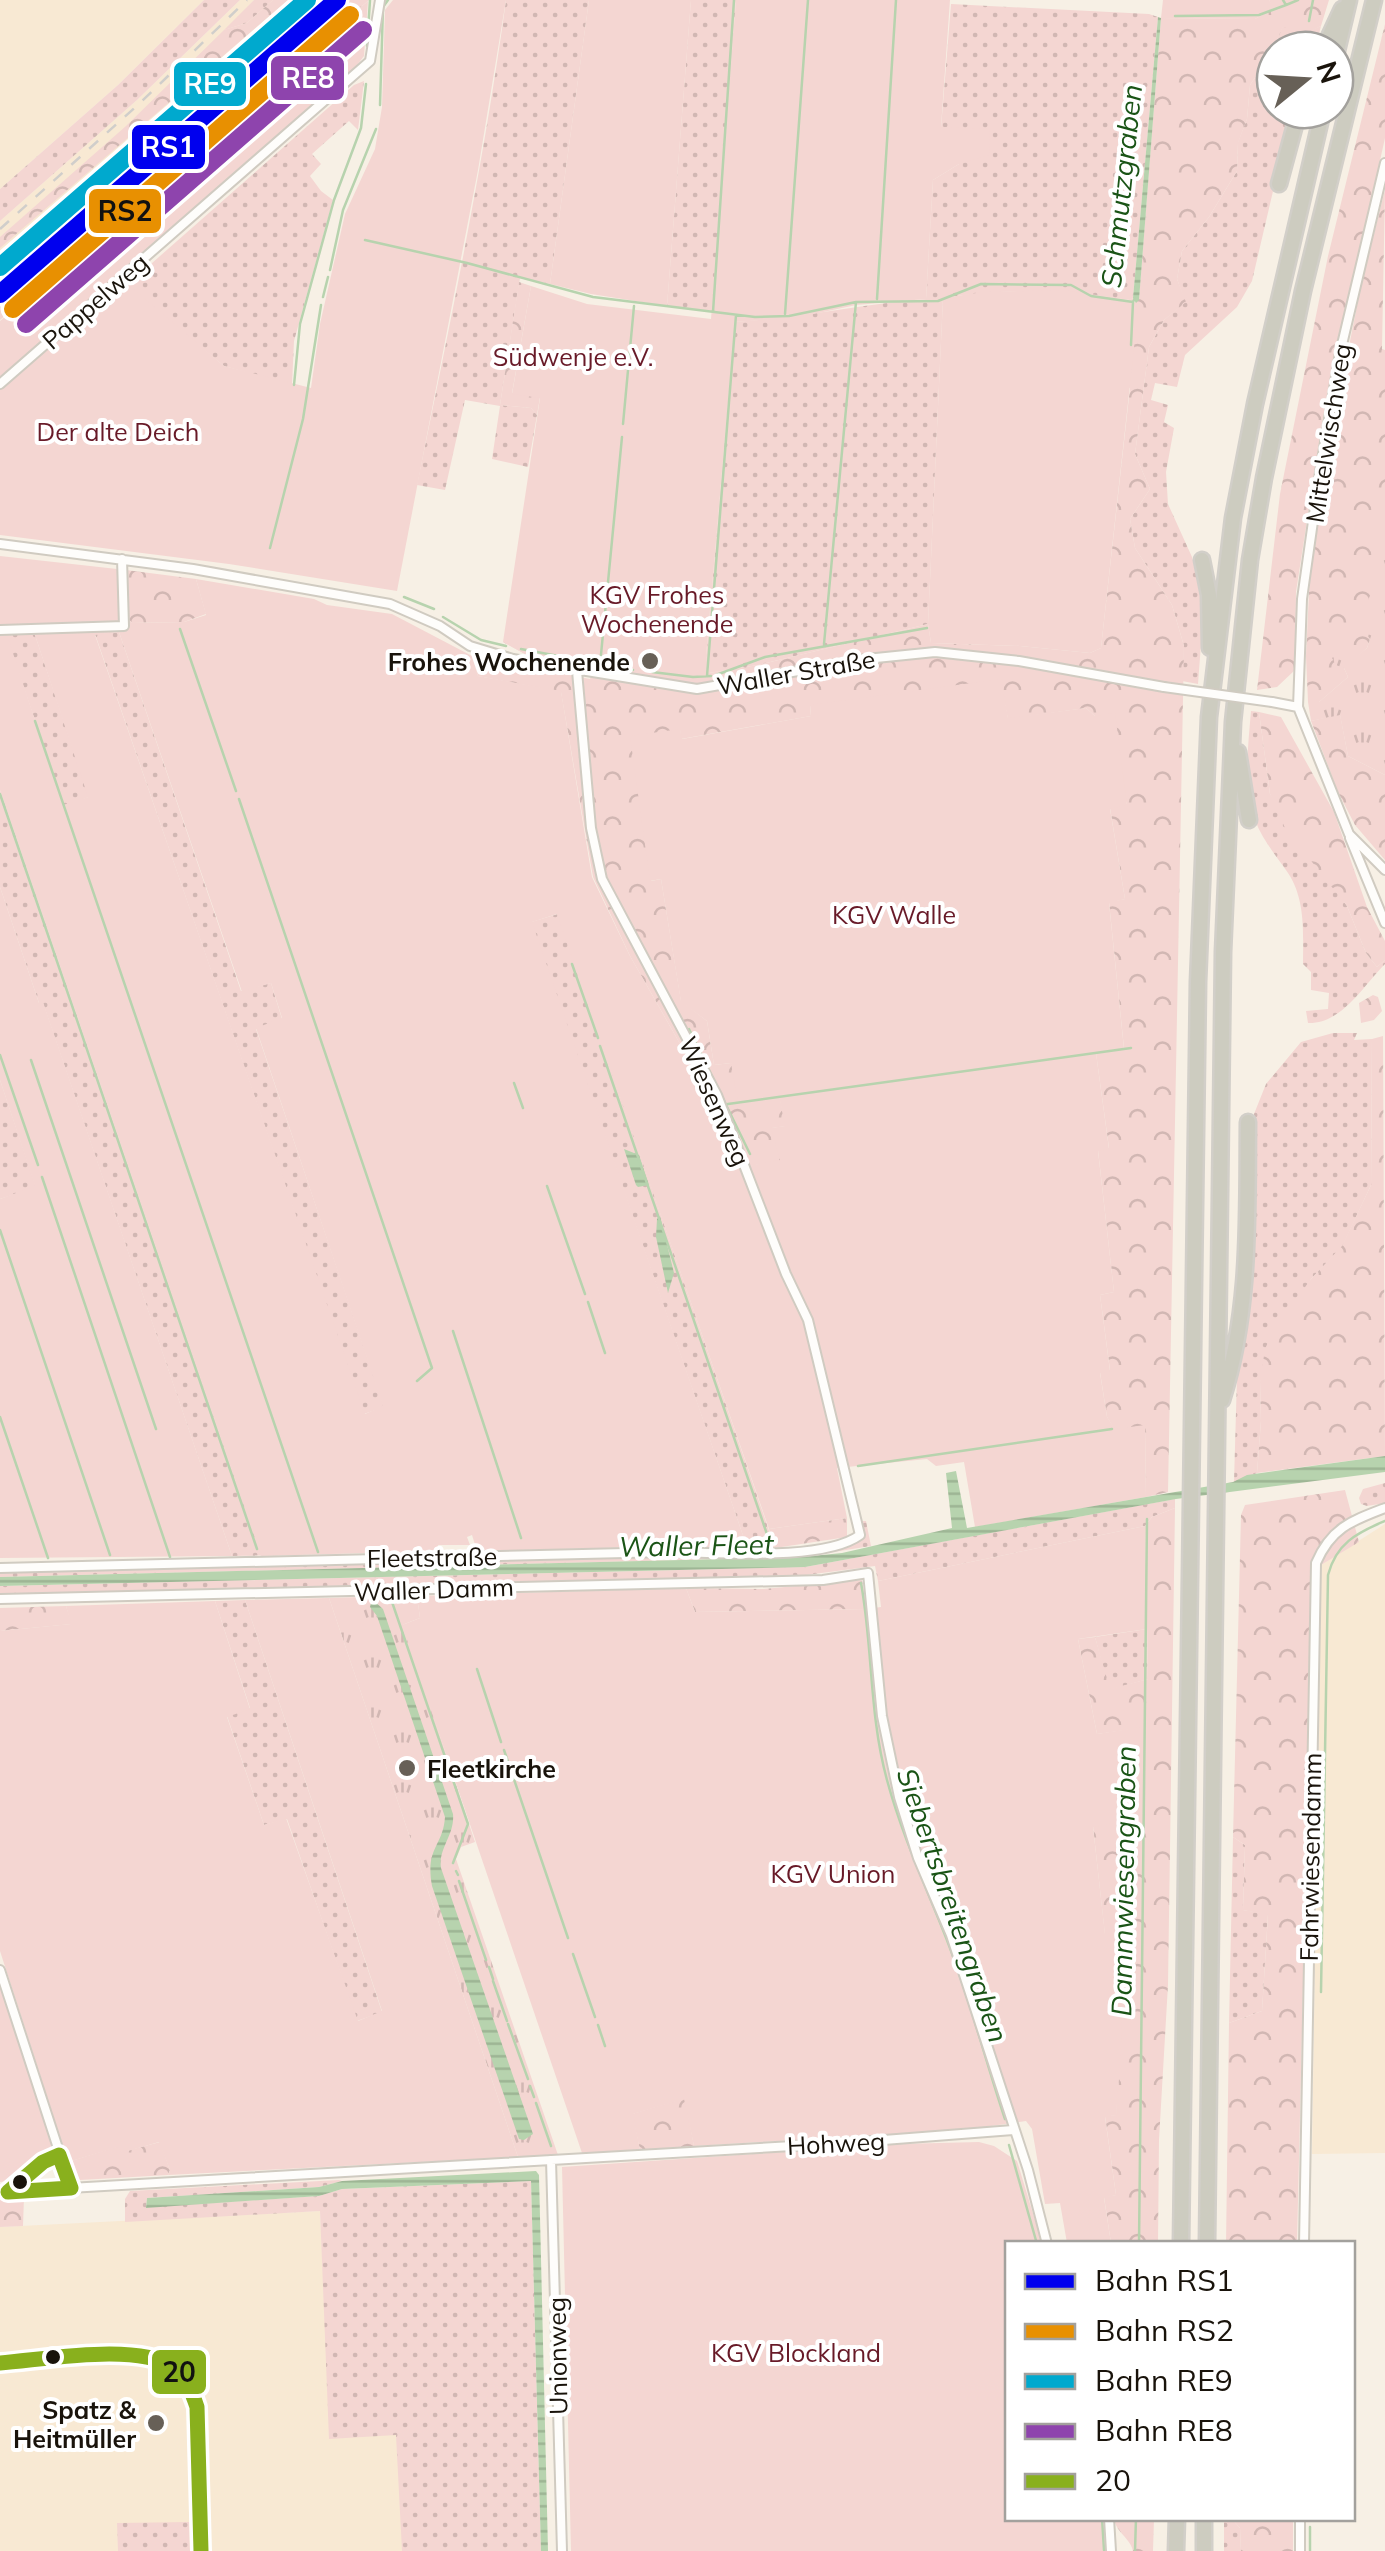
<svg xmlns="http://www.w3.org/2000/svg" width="1385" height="2551" font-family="Mulish,sans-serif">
<defs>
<pattern id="grass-dots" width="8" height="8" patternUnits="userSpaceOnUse" patternTransform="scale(2.5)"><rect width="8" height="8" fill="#f4d6d2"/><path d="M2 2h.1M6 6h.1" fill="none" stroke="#d1b7b3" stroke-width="1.8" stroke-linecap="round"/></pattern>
<pattern id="forest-crowns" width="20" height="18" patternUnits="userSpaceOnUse" patternTransform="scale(2.5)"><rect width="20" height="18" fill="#f4d6d2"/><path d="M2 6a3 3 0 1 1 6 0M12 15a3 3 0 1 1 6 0" fill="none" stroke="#d1b7b3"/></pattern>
<pattern id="park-tufts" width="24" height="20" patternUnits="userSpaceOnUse" patternTransform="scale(2.5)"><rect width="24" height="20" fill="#f4d6d2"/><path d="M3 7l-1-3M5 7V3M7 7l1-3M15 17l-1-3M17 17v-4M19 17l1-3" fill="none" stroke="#d1b7b3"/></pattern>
<pattern id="water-rules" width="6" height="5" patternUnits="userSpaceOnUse" patternTransform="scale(2.5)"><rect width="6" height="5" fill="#b7d3ae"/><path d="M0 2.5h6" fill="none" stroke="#9db494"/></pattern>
</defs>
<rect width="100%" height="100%" fill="#f7f0e5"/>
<path fill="#f8e9d3" d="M0 0H204L118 85 0 189Z
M240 0H254L227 29 247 23 273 0H349L0 304V221L137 100Z
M1385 1524V2153L1312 2154 1321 1565Z
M320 2211 326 2336 530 2426 533 2551H0V2227Z"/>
<path fill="url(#grass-dots)" d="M204 0H240L137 100 0 221V189L118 85Z
M254 0H273L247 23 224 30Z
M506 0H589L550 284 520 278 500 405 531 408 537 415 528 467 492 459 500 406 465 400 445 490 417 485C450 324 484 163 506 0Z
M691 0H736L713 311 667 306Z
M951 4 1149 14 1158 17 1133 298 1130 300C1066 290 1006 288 943 298L928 624 758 665 709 673 706 656 735 322C799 318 862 304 926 299L933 180 959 164 941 128Z
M1283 26 1309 31 1321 26 1315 50H1275V110H1292L1252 281 1237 307 1185 355 1177 387 1155 383 1151 400 1168 405 1164 422 1174 428 1166 472 1168 504 1192 557 1204 604 1198 684 1182 681 1184 646 1172 605 1135 548 1130 519 1150 489 1135 454 1149 347 1164 320 1185 302 1177 279 1182 251 1209 217 1237 171 1238 142 1247 119 1250 85 1269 57Z
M364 81 358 130 349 121 312 154 321 164 310 176 321 191 333 200 294 341 292 385 224 366 126 286 354 85Z
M119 632 241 991 271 983 282 1019 256 1029 384 1407 364 1414 95 634Z
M6 635H35L89 797 64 806Z
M1251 711 1259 712 1270 794 1347 906 1366 953 1377 967 1385 960V964C1363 986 1342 1024 1308 1023L1306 1011 1328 1009 1329 993 1311 990V972L1303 964C1303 934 1306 900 1288 873 1276 855 1263 841 1255 820 1243 784 1248 747 1251 711Z
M0 790 236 1481 289 1555 232 1556 43 1003H39L0 887Z
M558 914 775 1548 748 1550 531 922Z
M1333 1033H1357L1354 1040 1372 1039 1371 1185 1342 1247 1311 1279 1260 1382 1261 1421 1257 1473 1234 1482 1237 1376 1252 1276 1254 1114 1266 1084 1301 1042Z
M0 1080 36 1187 0 1199Z
M1385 1483V1503L1367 1506 1361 1504 1359 1498 1363 1489Z
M1175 1499V1508L1152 1517 1145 1526 878 1581 875 1566 806 1575 0 1596V1586L805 1567Z
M861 1521H866L871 1546 802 1557 0 1577V1572L825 1550C840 1547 852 1546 863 1535Z
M245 1600 382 2012 357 2021 287 1819 264 1825 227 1716 250 1708 215 1601Z
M1147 1629 1148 1679 1109 1690 1095 1637Z
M1233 1837 1245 1845 1243 1910 1268 1914 1262 2011 1229 2023Z
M339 2180 342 2181 319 2187 147 2198 146 2207 319 2196 342 2189 531 2181 541 2551H402L396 2435 329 2439 320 2211 125 2222V2199L130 2191Z
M1224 2519H1232L1240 2528 1241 2551H1224Z
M189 2522 190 2551H118L117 2523Z"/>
<path fill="url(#forest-crowns)" d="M273 0H288L0 248V237L126 126 224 30 247 23Z
M349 0H369L0 320V304Z
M1269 0H1329L1321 26 1309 32 1283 27 1269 57 1250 85 1247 119 1238 143 1237 171 1209 217 1182 251 1177 279 1186 302 1164 320 1149 347 1135 454 1150 489 1130 519 1135 548 1172 605 1184 646 1168 1492 1146 1497 1145 1426 1115 1430 1107 1417 1100 1372 1110 1370 1100 1295 1114 1292 1098 1150 1109 1148 1096 1053 1124 1048 1109 902 1125 899 1110 808 1127 804 1095 716 1086 708 1008 719 1000 680 810 706 811 716 681 739 680 730 651 881 661 879 681 1001 707 1021 714 1065 731 1063 779 1095 786 1126 772 1128 1028 1124 735 1168 695 1070 630 956 593 877 561 692 478 676 472 656 590 679 595 667 525 654 503 642 706 656 709 673 758 665 928 624 931 643 1020 646 1090 653 1101 648 1130 388 963 295 1035 290 1129 307 1139 299 1161 18 1255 19 1273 9Z
M1385 24V138L1323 417 1296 592 1295 670 1277 687 1257 690 1280 494 1328 256Z
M1385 190 1382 349 1385 350V522H1373C1376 538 1381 556 1381 571 1380 598 1353 615 1370 639L1367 648 1357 657 1351 653 1344 668 1348 677 1318 703 1308 702 1306 656 1310 571 1341 386 1362 281Z
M519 282 531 286 512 393 540 397 537 415 531 408 500 405Z
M126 570 196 579 206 614 184 622 132 623 127 617Z
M1259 712 1281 717 1334 812 1367 907 1385 941V960L1377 967 1366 953 1347 906 1285 828 1270 794Z
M1340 714 1348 756 1385 775V860L1355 825 1338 792 1311 721Z
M1373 995 1378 997 1382 1011 1374 1020 1361 1023 1359 1003Z
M1383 1036 1385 1456 1257 1473 1261 1421 1260 1382 1265 1349 1274 1329 1311 1279 1342 1246 1371 1185 1372 1039Z
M1345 1490 1359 1542 1321 1565 1314 1986 1303 1987 1297 2243 1226 2244 1229 2023 1262 2011 1268 1915 1243 1910 1245 1845 1233 1837 1241 1515 1245 1505Z
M1175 1508 1168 1985 1159 2140 1158 2243H1111L1104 2197 1116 2195 1105 2116 1116 2115 1120 1933 1105 1935 1093 1826 1148 1727 1097 1734 1078 1639 1095 1637 1110 1689 1148 1679 1145 1526 1152 1517Z
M847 1518V1537L775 1548 769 1529Z
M862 1580 867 1609 695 1612 686 1588 763 1589Z
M394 1596H417L420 1618 402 1625Z
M66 1606 72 1624 0 1631V1608Z
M685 2098 694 2146 640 2150 632 2114Z
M160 2142 170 2170 168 2175 80 2180 71 2172 68 2162 119 2146 122 2152Z
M24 2197 23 2226 0 2227V2199Z
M1114 2519H1154L1153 2551H1133C1130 2538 1116 2532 1114 2519Z
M1232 2519H1293V2551H1241L1240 2528Z"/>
<path fill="url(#park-tufts)" d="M1373 522H1385V775L1348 756 1340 715 1311 721 1308 702H1319L1348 677 1344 668 1336 665 1332 658 1338 647 1346 646 1357 656 1367 648 1370 639 1362 628 1360 615C1385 575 1370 564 1373 522Z
M394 1596 475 1842 461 1847 456 1859 558 2155 518 2157 329 1598Z"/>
<path fill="#f4d6d2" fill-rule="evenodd" d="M393 0H506L478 170 397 591 229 564 0 535V321L368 1 364 56 354 69 117 275 224 366 311 388 320 324 345 214 375 149 382 107 385 10Z
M589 0H691L667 306 591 294 550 284Z
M736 0H950L941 127 990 129 989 155 959 164 933 180 926 299 856 305 795 318 735 322 706 656 710 680H688L525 654 503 642 540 398 512 394 531 286 587 304 711 319Z
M1163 0H1269L1274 8 1255 19 1161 18Z
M1063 290 1129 300 1133 298 1138 312 1101 648 1090 653 1020 646 931 643 928 624 943 298 983 292Z
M0 556 126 570 127 617 132 623 184 622 206 615 196 579 314 599 327 605 392 614 472 656 478 676 561 691 592 877 630 956 695 1070 736 1168 780 1160 771 1128 785 1126 779 1096 738 1103 731 1063 714 1065 707 1021 681 1002 661 879 650 881 630 736 680 729 682 739 811 716 810 705 1001 679 1008 718 1086 708 1095 716 1115 713 1127 805 1110 809 1125 899 1109 903 1124 1049 1096 1053 1109 1149 1098 1151 1114 1292 1100 1295 1110 1371 1100 1373 1107 1417 1115 1429 1145 1425 1146 1497 975 1527 964 1462 936 1466 927 1459 837 1468 847 1518 769 1529 557 914 532 922 748 1550 643 1547 477 1551 472 1535 467 1537 470 1545H438L437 1551 261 1556 0 790ZM119 632 242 992 271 983 282 1018 256 1028 383 1406 365 1414 95 635ZM7 635H35L88 797 63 805Z
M0 887 39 1003 43 1002 232 1556 0 1558V1199L35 1186 0 1080Z
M1145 1526 1147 1629 1078 1639 1097 1734 1148 1726V1817L1093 1827 1105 1934 1121 1933 1122 2043 1116 2115 1105 2117 1116 2195 1104 2198 1111 2243H1067L1060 2203 1045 2204 1032 2129 1026 2121 962 2130 694 2146 684 2099 633 2114 640 2150 582 2153 402 1625 420 1618 417 1596 686 1588 695 1612 867 1609 881 1607 878 1581Z
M329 1598 518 2157 168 2175 170 2170 159 2142 121 2153 118 2147 68 2162 0 1951V1631L71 1624 66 1606 215 1601 250 1709 227 1717 264 1825 286 1818 358 2021 382 2011 245 1600Z
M0 1986 55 2154C35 2162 22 2181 0 2182Z
M979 2142 994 2146 1017 2161 1042 2243 1008 2244V2518L1104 2519 1106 2551H571L562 2167 900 2144Z"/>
<path fill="url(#water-rules)" d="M1158 17 1161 18 1139 300 1136 303 1133 298Z
M624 1149 639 1155 649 1185 638 1187 636 1185Z
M660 1216 674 1273 668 1293 656 1237 657 1219Z
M1385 1456V1472L1176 1499 805 1567 0 1586V1577L802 1557 842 1553 952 1528 946 1473 956 1471 967 1528 1233 1482 1247 1475Z
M372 1599 383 1609 453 1814C455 1835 438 1848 441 1868L531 2128 533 2134 524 2140 519 2139 432 1886C425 1847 443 1847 445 1817L377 1616 370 1607Z
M536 2171 539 2175 548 2551H541L531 2181 342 2189 319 2196 146 2208 147 2198 319 2187 342 2181Z"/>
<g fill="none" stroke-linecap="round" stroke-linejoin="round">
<path stroke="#b7d3ae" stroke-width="2.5" d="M1283 0 1286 5 1298 0
M1175 16 1259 15 1286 5
M1309 21 1313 0
M367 46 370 0
M380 105 383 7 388 0
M365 240 467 263 593 297 755 317 789 316 856 302 938 301 981 284 1071 285 1091 296 1133 302 1135 298
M330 270 343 210 376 129
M323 297 328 277
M877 299 896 0
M713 312 734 0
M785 314 808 0
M1131 345 1133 302
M294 385 300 324 334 200 361 128 366 84
M623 424 634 306
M270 548 303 419 321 305
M404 597 434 609
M443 617 481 640 506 646
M180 629 236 791
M824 644 856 302
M521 649 633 670
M600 665 622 437
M652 672 693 677 711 676
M716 675 765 657 927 628
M707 676 736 315
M35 721 318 1552
M0 794 257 1549
M239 799 432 1368 417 1381
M572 964 598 1038
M689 1029 750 1154
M600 1046 770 1543
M0 1055 38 1165
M31 1060 156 1429
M514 1083 523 1108
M728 1104 1131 1048
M42 1177 170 1557
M547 1186 585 1294
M0 1230 110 1555
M588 1302 605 1353
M453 1331 521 1538
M0 1417 48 1558
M858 1466 1112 1429
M861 1583C873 1648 869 1715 887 1780 901 1832 923 1880 943 1930 968 1991 984 2056 1005 2119
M391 1599 468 1824 453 1863
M477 1669 501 1742
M504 1750 568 1938
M456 1871 458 1875
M459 1881 486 1960
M573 1954 595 2017
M489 1967 493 1979
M493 1981 507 2021
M1321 1992 1328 1575C1336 1544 1356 1533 1385 1521
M508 2024 528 2079
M598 2025 605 2046
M530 2086 534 2097
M536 2103 551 2146
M1009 2145 1037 2244
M1139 2244 1147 1519
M1102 2518 1104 2550
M1310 2527V2551
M1135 2551 1136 2518"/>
<g stroke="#d0cbc1" stroke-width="12">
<path id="street" d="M1385 163 1340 353 1320 472 1302 599 1298 707 1349 834 1385 870
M0 384 370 61 380 0
M0 544 193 569 390 604 440 626 470 646 513 659 697 689 866 659 935 652 1019 661 1164 687
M0 630 124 626 122 559
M1272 702 1298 707
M1350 838 1385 923
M0 1568 668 1552C715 1552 823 1562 860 1535L808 1320 786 1274 717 1095 602 879 591 828 577 671
M0 1599 823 1580 868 1573 882 1716 899 1797 918 1858 951 1935 1028 2170 1047 2244
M0 1970 71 2188
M551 2160 562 2551
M0 2192 845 2143 1013 2130
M1304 2244 1316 1563C1331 1528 1351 1521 1385 1508
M0 2363C38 2361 136 2347 166 2363 185 2373 192 2389 197 2407L201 2551
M1109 2518 1111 2551
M1300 2518V2551"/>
</g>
<g stroke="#d2cfc9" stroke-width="19">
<path id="highway" d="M1323 50 1342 9
M1335 59 1349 0
M1279 184 1299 110
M1202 560 1209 595 1210 648
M1238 752 1249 820
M1222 1400C1251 1309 1247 1216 1248 1122
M1181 2244 1198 982 1209 717 1233 518 1255 404 1323 110
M1207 2244 1223 952 1233 722 1250 560 1264 478 1303 291 1374 0
M1176 2551 1177 2518
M1204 2551V2518"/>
</g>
<use href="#street" stroke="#fefdfb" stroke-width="8"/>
<use href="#highway" stroke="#cdccc0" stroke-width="14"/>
<path stroke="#d0cecb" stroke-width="2.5" stroke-dasharray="12 12" stroke-linecap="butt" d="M0 229 140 103 247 0
M0 276 316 0"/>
<g stroke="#d0cbc1" stroke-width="12" stroke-linecap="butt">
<path id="street-bridge" d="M1164 687 1272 702"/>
</g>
<use href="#street-bridge" stroke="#fefdfb" stroke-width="8"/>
<g stroke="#fff" stroke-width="22">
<path id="bus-1" d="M59 2155 71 2188 8 2192 43 2162Z
M0 2363C43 2360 137 2342 173 2367 186 2377 192 2392 197 2407L201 2551"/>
</g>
<use href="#bus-1" stroke="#89b01d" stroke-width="15"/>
<g stroke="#fff" stroke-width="25">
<path id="rail-1" d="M0 294 337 0"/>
</g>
<g stroke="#fff" stroke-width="25">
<path id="rail-2" d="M13 309 350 15"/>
</g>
<g stroke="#fff" stroke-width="25">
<path id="rail-3" d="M0 267 307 0"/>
</g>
<g stroke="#fff" stroke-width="25">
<path id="rail-4" d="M26 324 363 30"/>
</g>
<use href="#rail-1" stroke="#00e" stroke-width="18"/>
<use href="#rail-2" stroke="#e89001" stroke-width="18"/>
<use href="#rail-3" stroke="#00a9ce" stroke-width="18"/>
<use href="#rail-4" stroke="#8e44ad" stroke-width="18"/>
</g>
<g fill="#676057" stroke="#fff" stroke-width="4">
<circle cx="650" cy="661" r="10"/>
<circle cx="407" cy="1768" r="10"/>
<circle cx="156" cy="2423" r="10"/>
</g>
<g fill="#19130b" stroke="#fff" stroke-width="4">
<circle cx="20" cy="2182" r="9"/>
<circle cx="53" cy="2357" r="9"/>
</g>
<g text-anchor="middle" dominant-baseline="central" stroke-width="8" stroke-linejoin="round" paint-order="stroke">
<g font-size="25" fill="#19130b" stroke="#fff">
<text transform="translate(95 301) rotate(-41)">Pappelweg</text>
<text transform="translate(1328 433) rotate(-81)">Mittelwischweg</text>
<text transform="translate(796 672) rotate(-10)">Waller Straße</text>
<text transform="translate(715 1101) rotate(66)">Wiesenweg</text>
<text transform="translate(432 1557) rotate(-1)">Fleetstraße</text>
<text transform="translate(434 1589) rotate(-2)">Waller Damm</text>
<text transform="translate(1310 1857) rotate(-89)">Fahrwiesendamm</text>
<text transform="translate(836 2143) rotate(-3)">Hohweg</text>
<text transform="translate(557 2356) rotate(-91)">Unionweg</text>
</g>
<g font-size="25" fill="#681a28" stroke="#fff">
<text x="573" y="356">Südwenje e.V.</text>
<text x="118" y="431">Der alte Deich</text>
<text x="657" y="594">KGV Frohes<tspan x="657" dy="29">Wochenende</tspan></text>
<text x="894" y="914">KGV Walle</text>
<text x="833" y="1873">KGV Union</text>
<text x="796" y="2352">KGV Blockland</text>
</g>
<g font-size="25" font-weight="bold" fill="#19130b" stroke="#fff" text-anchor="end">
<text x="630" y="661">Frohes Wochenende</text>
<text x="427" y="1768" text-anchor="start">Fleetkirche</text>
<text x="136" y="2409">Spatz &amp;<tspan x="136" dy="29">Heitmüller</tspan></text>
</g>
<g font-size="28" font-style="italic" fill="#1a5416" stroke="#fff">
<text transform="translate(1121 186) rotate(-84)">Schmutzgraben</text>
<text transform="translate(696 1545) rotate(-1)">Waller Fleet</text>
<text transform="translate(1123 1881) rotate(-89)">Dammwiesengraben</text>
<text transform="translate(953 1905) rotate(71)">Siebertsbreitengraben</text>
</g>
</g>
<g stroke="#fff" stroke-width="4">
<rect x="269" y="54" width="77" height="48" rx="10" fill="#8e44ad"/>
<rect x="172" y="60" width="76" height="48" rx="10" fill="#00a9ce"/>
<rect x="130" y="123" width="77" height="48" rx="10" fill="#00e"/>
<rect x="87" y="187" width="76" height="48" rx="10" fill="#e89001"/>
<rect x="150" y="2348" width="58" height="48" rx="10" fill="#89b01d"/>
</g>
<g font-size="28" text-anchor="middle" font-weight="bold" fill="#fff">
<text x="308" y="88">RE8</text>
<text x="210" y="94">RE9</text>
<text x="168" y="157">RS1</text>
</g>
<g font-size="28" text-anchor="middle" font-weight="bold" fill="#111">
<text x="125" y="221">RS2</text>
<text x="179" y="2382">20</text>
</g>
<rect x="1005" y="2241" width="350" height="280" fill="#ffffff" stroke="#a3a19d" stroke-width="2.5"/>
<rect x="1025" y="2274" width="50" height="15" fill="#0000ee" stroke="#a3a19d" stroke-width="2.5"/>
<text x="1095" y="2291" font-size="30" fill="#19130b">Bahn RS1</text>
<rect x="1025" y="2324" width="50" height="15" fill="#e89001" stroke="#a3a19d" stroke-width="2.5"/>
<text x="1095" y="2341" font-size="30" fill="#19130b">Bahn RS2</text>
<rect x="1025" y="2374" width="50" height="15" fill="#00a9ce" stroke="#a3a19d" stroke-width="2.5"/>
<text x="1095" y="2391" font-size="30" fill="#19130b">Bahn RE9</text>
<rect x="1025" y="2424" width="50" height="15" fill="#8e44ad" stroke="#a3a19d" stroke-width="2.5"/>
<text x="1095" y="2441" font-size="30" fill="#19130b">Bahn RE8</text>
<rect x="1025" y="2474" width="50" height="15" fill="#89b01d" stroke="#a3a19d" stroke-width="2.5"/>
<text x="1095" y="2491" font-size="30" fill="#19130b">20</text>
<g transform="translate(1305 80) rotate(72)"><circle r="48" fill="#ffffff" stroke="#a3a19d" stroke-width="2.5"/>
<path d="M0-8L18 38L0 25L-18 38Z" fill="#676057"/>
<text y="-15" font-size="28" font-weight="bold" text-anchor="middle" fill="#19130b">N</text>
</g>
</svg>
